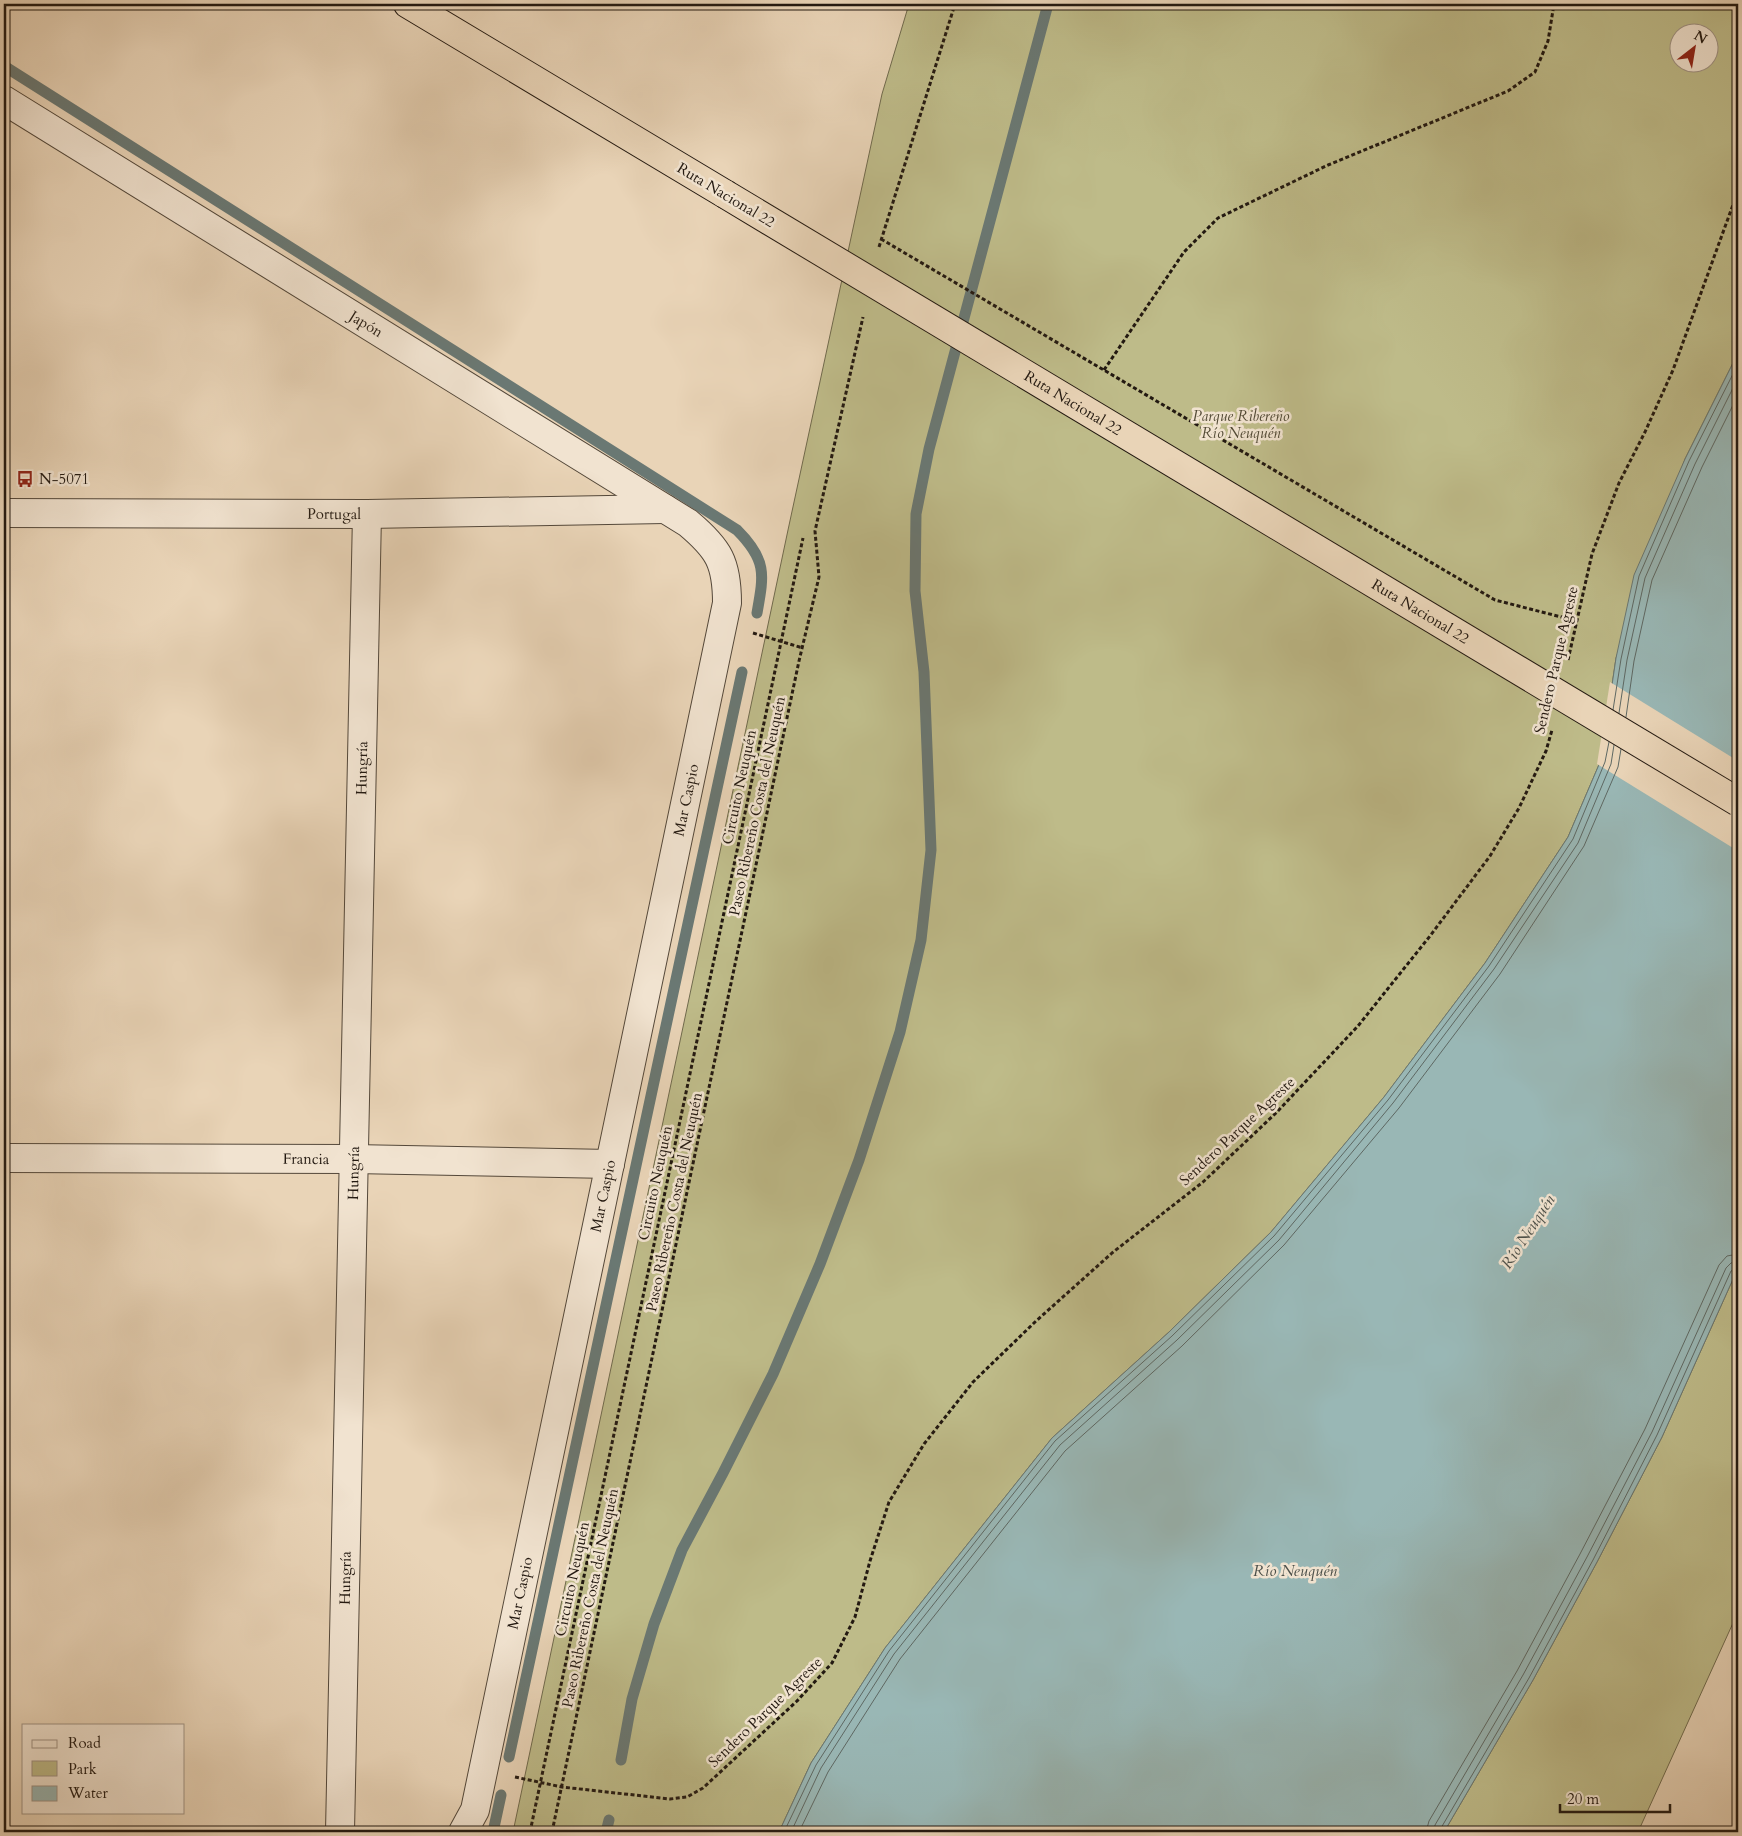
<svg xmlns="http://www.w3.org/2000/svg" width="1742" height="1836" font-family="Cardo,serif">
<rect width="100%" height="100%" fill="#e9d4b7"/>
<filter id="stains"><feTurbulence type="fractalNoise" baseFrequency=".004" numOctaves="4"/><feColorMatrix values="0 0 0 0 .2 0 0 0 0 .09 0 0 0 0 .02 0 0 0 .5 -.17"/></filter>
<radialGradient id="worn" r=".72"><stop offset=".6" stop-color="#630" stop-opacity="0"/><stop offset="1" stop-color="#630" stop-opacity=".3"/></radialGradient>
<path fill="#bebb89" stroke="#706a4d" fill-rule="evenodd" d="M909 4H1738V353L1685 459 1616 658 1601 760 1568 837 1485 963 1384 1097 1271 1232 1169 1332 1052 1438 885 1648 811 1763 779 1832H513L788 530 882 94ZM1680 32H1710V62H1680Z
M1738 1268V1612L1638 1832H1444L1533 1680 1597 1562 1662 1437Z"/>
<path fill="#99b7b5" stroke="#6a7873" d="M1738 353V1268L1662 1437 1597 1562 1533 1680 1444 1832H779L811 1763 885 1648 1052 1438 1169 1332 1271 1232 1384 1097 1485 963 1568 837 1601 760 1616 658 1634 575 1685 459Z"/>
<path fill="#e9d4b7" d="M1610 682 1738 761V851L1597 764Z"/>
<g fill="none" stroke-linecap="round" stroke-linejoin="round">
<path stroke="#5e6863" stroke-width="1" d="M1613 710 1621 659 1639 576 1689 461 1738 364
M1619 713 1627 660 1645 578 1695 464 1738 378
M1626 717 1634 661 1652 580 1702 467 1738 395
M784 1832 816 1765 889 1651 1055 1441 1172 1336 1274 1236 1388 1100 1489 966 1573 839 1605 762 1609 742
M791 1832 821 1768 894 1654 1060 1445 1177 1340 1279 1240 1393 1103 1494 969 1578 843 1611 764 1614 745
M799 1832 828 1772 900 1659 1065 1451 1182 1346 1284 1245 1399 1108 1500 974 1584 846 1618 767 1621 749
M1426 1832 1429 1821 1517 1671 1580 1554 1645 1429 1719 1265 1727 1256 1738 1254
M1434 1832 1435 1825 1523 1675 1587 1557 1652 1432 1726 1268 1731 1263 1738 1261
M1440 1832 1441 1828 1529 1678 1593 1560 1657 1435 1731 1271 1738 1268"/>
<path stroke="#6a7873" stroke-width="11" d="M4 66 737 530C767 560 764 574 757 613
M509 1757 742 672
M621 1760 632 1699 654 1624 682 1550 723 1473 773 1374 820 1264 859 1160 900 1032 921 940 931 850 924 672 915 591 916 514 929 449 1048 4
M493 1832 501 1795
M606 1832 609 1820"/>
<g stroke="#54483a" stroke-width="30">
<g id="minor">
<path id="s1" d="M4 100 688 523C719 549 727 563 727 603L475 1810 463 1832"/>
<path id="s2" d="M4 513 367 514 665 509"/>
<path id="s3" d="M4 1158 353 1159 610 1164"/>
<path id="s4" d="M340 1832 367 514"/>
</g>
</g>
<g stroke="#231911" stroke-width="30">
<path id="trunk" d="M408 4 725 194"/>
</g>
<path stroke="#231911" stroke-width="3" stroke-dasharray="4 2.5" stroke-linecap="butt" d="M881 239 1495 600 1577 621
M879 247 955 4
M1104 370 1184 252 1218 218 1328 165 1508 91 1535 72 1548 41 1554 4
M753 633 803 648
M1568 660 1592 554 1619 483 1645 432 1673 370 1738 191
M515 1777 562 1787 670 1799 687 1797 703 1788 797 1701 832 1663 855 1617 870 1561 889 1502 924 1444 973 1382 1035 1322 1112 1253 1203 1182 1276 1113 1358 1026 1430 936 1490 856 1519 808 1546 751 1552 730
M530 1832 803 538
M552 1832 799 661 819 577 815 531 863 317"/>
<use href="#minor" stroke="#f1e3d0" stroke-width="28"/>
<use href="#trunk" stroke="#e9d4b7" stroke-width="28"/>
<g stroke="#231911" stroke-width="30" stroke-linecap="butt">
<g id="trunk-bridge">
<path id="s5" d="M725 194 1738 802"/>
</g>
</g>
<use href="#trunk-bridge" stroke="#e9d4b7" stroke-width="28"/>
</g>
<defs>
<g id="bus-bare" transform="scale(1.35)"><path d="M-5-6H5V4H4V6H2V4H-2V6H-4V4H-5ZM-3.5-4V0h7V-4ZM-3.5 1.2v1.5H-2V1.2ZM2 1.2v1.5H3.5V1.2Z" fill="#8f2418" stroke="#f1e3d0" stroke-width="2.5" paint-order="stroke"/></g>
</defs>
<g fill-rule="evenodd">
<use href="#bus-bare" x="25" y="479"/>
</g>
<g text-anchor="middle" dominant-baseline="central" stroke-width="5" stroke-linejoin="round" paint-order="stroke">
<g font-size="15" fill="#231911" stroke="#f1e3d0">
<text transform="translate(726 195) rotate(31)">Ruta Nacional 22</text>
<text stroke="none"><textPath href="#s1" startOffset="426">Japón</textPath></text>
<text stroke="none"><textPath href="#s5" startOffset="406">Ruta Nacional 22</textPath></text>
<text stroke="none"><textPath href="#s2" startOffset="330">Portugal</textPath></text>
<text stroke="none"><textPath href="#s5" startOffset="811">Ruta Nacional 22</textPath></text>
<text transform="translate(1556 660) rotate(-77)">Sendero Parque Agreste</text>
<text stroke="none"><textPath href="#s4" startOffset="1064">Hungría</textPath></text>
<text transform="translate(739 787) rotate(-78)">Circuito Neuquén</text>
<text transform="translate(686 800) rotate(-78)">Mar Caspio</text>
<text transform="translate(757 806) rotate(-78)">Paseo Ribereño Costa del Neuquén</text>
<text transform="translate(1237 1131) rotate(-43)">Sendero Parque Agreste</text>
<text stroke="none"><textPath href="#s3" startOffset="302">Francia</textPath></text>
<text stroke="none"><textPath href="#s4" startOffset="659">Hungría</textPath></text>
<text transform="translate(655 1183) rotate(-78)">Circuito Neuquén</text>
<text transform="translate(603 1196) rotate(-78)">Mar Caspio</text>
<text transform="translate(674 1202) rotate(-78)">Paseo Ribereño Costa del Neuquén</text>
<text stroke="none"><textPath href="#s4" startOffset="254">Hungría</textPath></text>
<text transform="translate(572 1579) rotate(-78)">Circuito Neuquén</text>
<text transform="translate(520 1593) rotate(-78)">Mar Caspio</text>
<text transform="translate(590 1598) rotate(-78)">Paseo Ribereño Costa del Neuquén</text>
<text transform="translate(765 1712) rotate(-44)">Sendero Parque Agreste</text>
</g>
<g font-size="15" font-style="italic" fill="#524a35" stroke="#f1e3d0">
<text x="1241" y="416">Parque Ribereño<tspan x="1241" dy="17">Río Neuquén</tspan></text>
</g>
<g font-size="15" fill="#231911" stroke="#f1e3d0" text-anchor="start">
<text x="39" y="479">N-5071</text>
</g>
<g font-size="16" font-style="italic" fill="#4c504a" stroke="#f1e3d0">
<text transform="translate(1528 1232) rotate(-57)">Río Neuquén</text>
<text x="1295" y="1571">Río Neuquén</text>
</g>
</g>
<rect width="1742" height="1836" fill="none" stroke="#e9d4b7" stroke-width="20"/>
<rect x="5" y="5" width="1732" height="1826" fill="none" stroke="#231911" stroke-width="2.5"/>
<rect x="10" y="10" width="1722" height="1816" fill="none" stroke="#231911"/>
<rect x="22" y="1724" width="162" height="90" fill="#f1e3d0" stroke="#9f9284"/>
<rect x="32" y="1740" width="25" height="8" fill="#f1e3d0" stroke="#9f9284"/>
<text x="68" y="1748" font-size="15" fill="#231911">Road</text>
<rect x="32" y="1761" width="25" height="15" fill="#bebb89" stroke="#9f9284"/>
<text x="68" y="1774" font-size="15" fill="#231911">Park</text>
<rect x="32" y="1786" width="25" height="15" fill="#99b7b5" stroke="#9f9284"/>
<text x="68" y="1798" font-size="15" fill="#231911">Water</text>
<g transform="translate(1694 48) rotate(31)"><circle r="24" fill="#f1e3d0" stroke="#9f9284"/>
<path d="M0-4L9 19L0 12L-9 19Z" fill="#8f2418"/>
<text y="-8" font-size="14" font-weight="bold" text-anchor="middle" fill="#231911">N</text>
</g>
<path d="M1560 1804v8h110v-8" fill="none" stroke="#231911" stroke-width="2.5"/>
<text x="1567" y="1804" font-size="15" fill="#231911" stroke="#f1e3d0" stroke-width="4" paint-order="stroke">20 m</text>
<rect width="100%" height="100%" filter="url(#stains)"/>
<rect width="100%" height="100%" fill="url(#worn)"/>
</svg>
